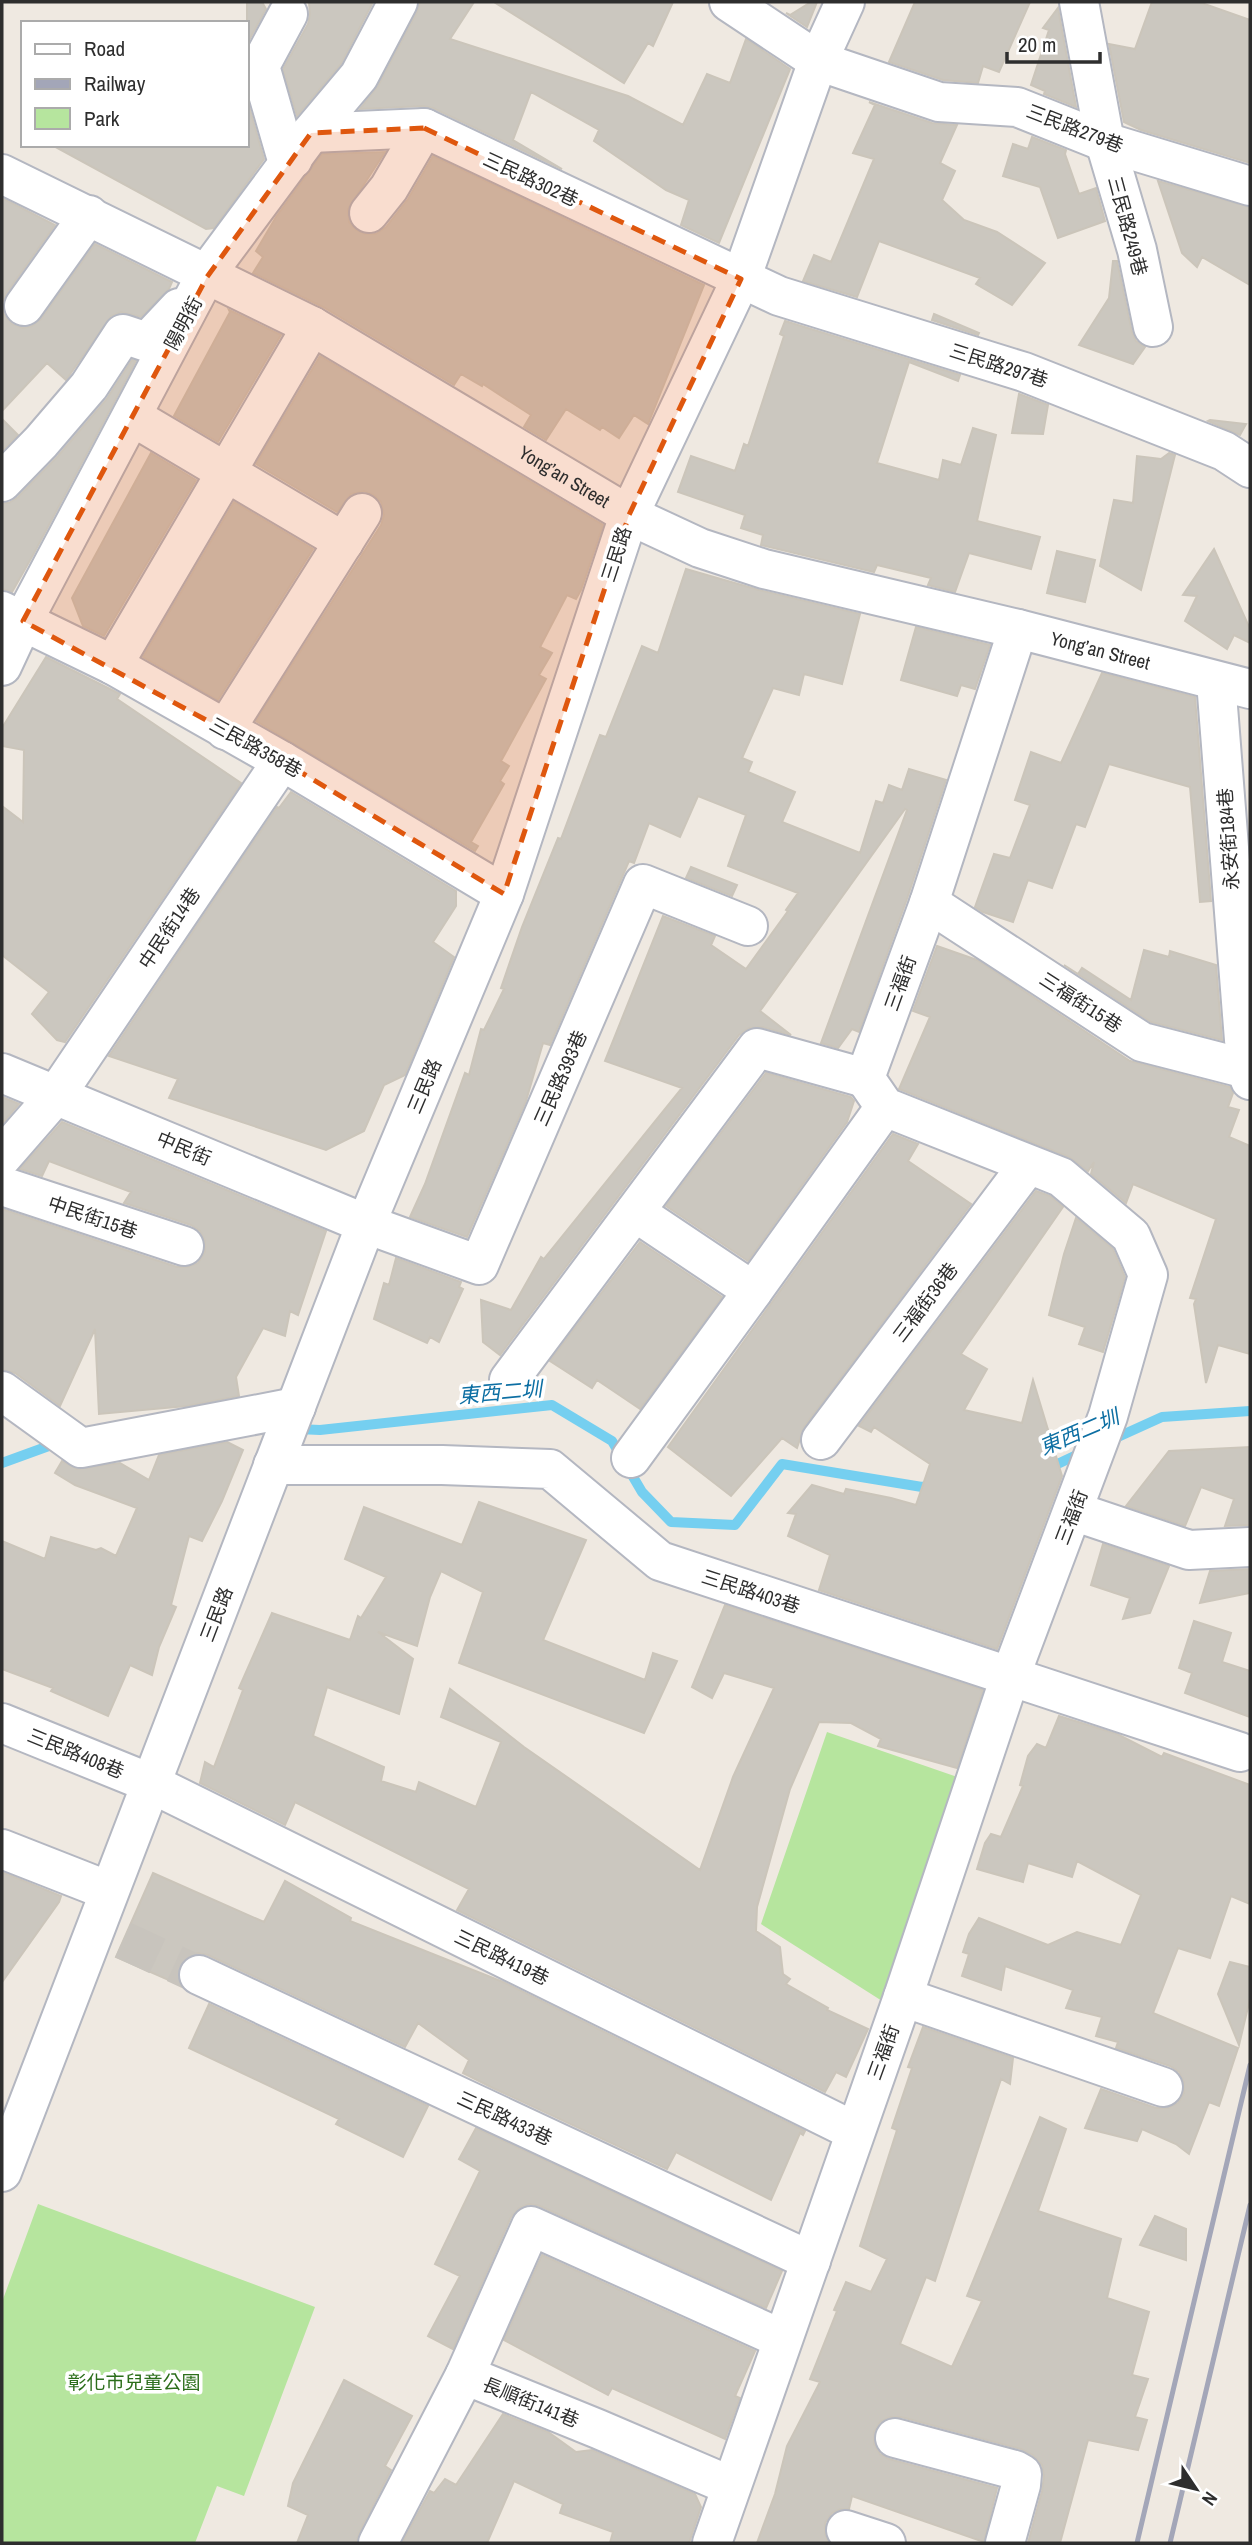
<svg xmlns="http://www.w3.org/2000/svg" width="1252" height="2545" font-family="'Archivo Narrow','Noto Sans TC',sans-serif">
<rect width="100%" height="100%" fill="#efe9e1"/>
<path fill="#b6e59e" d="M827 1732 966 1780 890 2006 761 1924Z
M38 2204 315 2307 244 2496 217 2486 195 2543H2V2302Z"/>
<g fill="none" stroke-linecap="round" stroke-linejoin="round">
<path stroke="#75cff0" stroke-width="10" d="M298 1429 320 1430 552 1405 612 1441 642 1492 671 1522 735 1525 782 1464 922 1487 933 1485
M1109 1441 1162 1417 1250 1411
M2 1463 57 1443
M1049 1468 1083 1452"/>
</g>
<path fill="#cbc7bf" stroke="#cbc5ba" stroke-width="2" d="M247 2H262L266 9 247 44Z
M309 2H373L341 64 297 116 283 69 308 24 310 14Z
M420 2H474L450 39 628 96 683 125 707 74 730 83 746 39 790 69 719 243 681 225 689 200 666 190 594 141 599 130 531 92 513 140 562 169 433 108 423 106 360 109 378 86 417 12Z
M494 2H673L653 46 648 43 624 83Z
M811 2H817L807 27 786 13 790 15Z
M915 2H1030L999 72 983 66 978 83 943 80 889 62Z
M1152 2H1199L1250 20V163L1141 130 1124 122 1109 44 1135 49Z
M1058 8 1076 107 1044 94 1045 91 1031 85 1049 30 1043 28Z
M247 99 264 159 214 228 206 229 52 145H247Z
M869 102 932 123 957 125 940 163 955 171 942 200 964 220 997 232 1045 263 1012 305 976 284 980 278 879 241 857 297 803 281 814 255 831 262 874 159 853 153 875 105Z
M1032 137 1066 150 1065 154 1079 194 1096 188 1105 221 1058 238 1040 187 1003 176 1013 144 1028 149Z
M385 152 348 209 349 222 356 230 365 234H376L386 227 408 199 433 156 704 285 648 424 634 415 619 438 602 427 600 430 566 409 546 440 524 427 531 415 483 384 482 386 461 374 454 385 323 307 253 273 263 257 256 251 276 217 322 154Z
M1158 181 1250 207V285L1202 257 1197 267 1182 253Z
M2 198 55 225 6 294 2 303 4 314 12 324 23 328 32 326 41 319 95 244 172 282 169 289 141 317 121 312 111 316 66 380 47 363 2 411Z
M1113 261H1117L1132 332 1136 341 1145 347 1133 364 1079 345 1109 298Z
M229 310 281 335 218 442 174 416 230 312Z
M934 314 979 333 978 335 932 320Z
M785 321 960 375 958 381 909 362 877 463 939 480 943 460 961 465 973 428 996 435 977 521 1040 537 1031 569 969 553 955 592 928 585 931 578 877 565 874 572 761 545 763 535 741 528 745 515 678 492 691 456 735 471 744 444 748 446 784 336 780 334Z
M320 356 603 525 581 590 576 599 567 595 540 647 552 653 539 675 546 679 501 761 509 766 500 781 504 784 471 842 478 846 475 851 256 721 381 525 384 515 381 502 374 495 364 491 351 494 337 512 256 464Z
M132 360 136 361 33 555 12 592 2 589V503H9L18 497 58 456 106 400Z
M1019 394 1048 405 1043 434 1012 433Z
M2 419 18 435 2 451Z
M1210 420 1246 424 1240 435 1208 421Z
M151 453 196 480 104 636 83 626 72 598Z
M1169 453 1175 455 1141 590 1100 566 1114 500 1133 503 1137 456 1161 459Z
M234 502 313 549 218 700 143 657Z
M1214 549 1250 629V643L1234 635 1227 649 1185 621 1197 596 1183 595Z
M1057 551 1095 560 1085 602 1047 593Z
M686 569 759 590 860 614 842 684 804 674 799 695 773 688 742 758 752 762 748 772 795 792 782 822 860 853 876 801 883 803 889 785 902 790 909 769 946 780 908 896 859 1032 852 1029 838 1048 821 1043 907 810 905 809 760 1011 791 1035 762 1027 749 1028 739 1035 500 1355 483 1342 481 1300 511 1310 541 1257 544 1259 682 1088 605 1061 663 916 715 936 711 945 746 969 788 911 786 910 798 893 728 866 746 815 698 796 680 837 649 823 634 863 629 861 623 875 550 1045 543 1043 526 1101 467 1237 410 1217 425 1184 465 1073 469 1075 481 1029 484 1030 504 989 501 988 522 927 558 838 561 839 600 735 606 737 642 646 658 653Z
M916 627 990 645 975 689 961 685 957 696 901 680Z
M46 657 120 694 117 699 241 783 65 1042 57 1040 32 1014 49 992 2 955V806L23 822 24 750 2 746V728Z
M1102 673 1195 697 1211 901 1200 902 1190 787 1109 764 1085 827 1076 824 1052 888 1028 880 1013 922 983 912 975 907 994 854 1010 858 1030 805 1015 800 1031 752 1061 763Z
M291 792 456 891V906L433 942 454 957 405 1075 384 1085 364 1131 326 1150 169 1098 178 1079 109 1056 277 807 279 808Z
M691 867 737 885 732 896 686 878Z
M937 946 977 960 1130 1061 1230 1087 1233 1093 1228 1107 1239 1110 1229 1137 1250 1146V1354L1218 1345 1206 1383 1194 1304 1196 1299 1190 1298 1216 1219 1133 1184 1126 1203 1091 1174 1094 1162 1088 1171 1069 1157 899 1089 930 1017 913 1011Z
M1144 950 1169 957 1170 951 1216 965 1222 1040 1151 1022 1064 965 1078 974 1082 968 1131 1000Z
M766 1073 851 1097 854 1101 847 1122 748 1261 666 1206Z
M2 1097 19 1104 2 1124Z
M62 1122 326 1231 298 1315 290 1311 285 1336 263 1328 236 1377 239 1396 187 1406 99 1414 95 1329 60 1406 15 1373 2 1370V1209L177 1267H188L198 1263 205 1252V1241L200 1231 191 1225 124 1203 131 1192 49 1161 42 1176 20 1169Z
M893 1134 918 1144 908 1161 971 1204 804 1427 797 1448 782 1438 731 1496 668 1447Z
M1036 1191 1050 1196 1063 1207 961 1354 987 1369 964 1410 1022 1423 1033 1380 1062 1476 997 1649 819 1590 830 1555 788 1536 796 1514 788 1513 812 1485 844 1494 846 1489 891 1498 916 1505 930 1464 874 1427 871 1432 859 1426Z
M1076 1218 1113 1249 1125 1277 1103 1352 1079 1344 1085 1327 1049 1315 1064 1254Z
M640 1242 722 1297 640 1409 597 1380 592 1388 550 1361Z
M396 1258 461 1282 459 1287 463 1289 439 1342 430 1337 427 1343 374 1319 384 1283 389 1285Z
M227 1442 243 1450 222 1501 202 1541 189 1536 171 1605 176 1607 159 1647 152 1675 130 1665 108 1716 51 1691 53 1688 2 1669V1541L45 1559 51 1537 96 1550 101 1548 116 1556 137 1508 75 1485 55 1473 62 1461 77 1469 120 1463 149 1480 159 1455Z
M1250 1447V1525L1225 1526 1234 1499 1201 1487 1185 1526 1126 1506 1169 1451Z
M479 1502 586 1540 543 1640 645 1680 653 1653 677 1661 644 1733 459 1663 483 1592 441 1571 430 1597 417 1646 378 1632 413 1659 399 1714 327 1687 313 1736 384 1767 381 1781 416 1792 419 1782 476 1807 501 1742 441 1717 450 1689 524 1747 700 1870 733 1777 774 1688 724 1673 712 1698 692 1687 725 1605 983 1690 957 1768 878 1746 881 1739 851 1723 819 1722 790 1789 757 1907 756 1931 780 1947 783 1974 790 1979 786 1984 828 2008 827 2010 868 2029 846 2077 836 2072 825 2092 457 1910 469 1889 295 1802 285 1825 200 1783 205 1762 214 1767 243 1690 239 1688 272 1613 350 1640 358 1616 361 1618 386 1577 345 1559 364 1507 462 1545Z
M1103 1544 1169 1566 1150 1613 1123 1619 1130 1598 1091 1585Z
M1250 1569V1593L1200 1603 1210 1571Z
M1194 1621 1231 1633 1222 1662 1250 1671V1717L1185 1693 1192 1673 1179 1668Z
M1059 1716 1117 1734 1162 1757 1164 1753 1250 1785V1904L1231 1896 1210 1958 1178 1948 1153 2013 1238 2048 1219 2106 1209 2102 1189 2154 1176 2144 1142 2129 1137 2141 1085 2128 1101 2089 1156 2108H1168L1178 2103 1184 2093V2082L1179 2072 1170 2066 1116 2048 1118 2042 1096 2036 1102 2017 1066 2008 1073 1990 1005 1966 1001 1990 962 1976 969 1954 963 1952 969 1934 979 1918 1048 1945 1077 1932 1121 1945 1141 1895 1077 1861 1072 1877 1028 1863 1023 1882 977 1869 985 1843 991 1834 1001 1837 1023 1786 1020 1785 1028 1756 1037 1744 1046 1748Z
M2 1872 61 1896 59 1902 2 1982Z
M153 1873 264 1922 285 1881 351 1918 350 1921 503 1982 805 2131 803 2135 800 2133 771 2200 676 2152 667 2169 493 2088 463 2073 469 2060 418 2023 405 2047 208 1955 198 1953 187 1957 180 1965 177 1976 180 1985 116 1957Z
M1230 1962 1250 1967V1999L1239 2045 1218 1994Z
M209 2004 428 2106 403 2157 336 2124 339 2119 189 2048Z
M923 2027 1013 2058 1010 2084 1001 2079 935 2281 926 2277 900 2344 952 2367 982 2301 967 2296 1040 2117 1066 2129 1038 2211 1121 2239 1107 2298 1149 2312 1132 2375 1148 2379 1135 2417 1147 2420 1138 2450 1088 2440 1060 2543H1028L1042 2491 1044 2476 1042 2465 1033 2455 1021 2449 901 2417H890L880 2422 874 2432V2444L880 2454 889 2459 997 2488 984 2542 852 2496 849 2509H841L832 2513 825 2523V2534L829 2543H757L775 2494 787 2446 820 2382 810 2379 837 2311 834 2310 846 2282 871 2292 887 2259 860 2246 897 2130 892 2128 912 2068 908 2067Z
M476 2128 782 2271 766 2308 540 2206 529 2204 519 2208 511 2217 453 2349 428 2336 460 2276 435 2264 480 2171 459 2159Z
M1155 2216 1186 2229V2260L1140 2245Z
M542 2255 755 2351 735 2396 740 2398 725 2439 612 2388 608 2395 504 2340Z
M344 2380 412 2416 385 2466 391 2470 359 2533 356 2543H297L308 2515 288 2506 293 2483Z
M503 2414 548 2432 576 2452 592 2450 695 2494 701 2507 689 2543H610L613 2532 560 2513 563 2504 514 2481 487 2543H402L430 2491 434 2493 445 2479 456 2485Z"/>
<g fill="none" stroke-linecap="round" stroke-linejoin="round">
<path stroke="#c8c4bd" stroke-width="38" stroke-dasharray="38 19" stroke-linecap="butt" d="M123 1940 199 1975"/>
<g stroke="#b4b7c1" stroke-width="42">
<g id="minor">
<path d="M729 2 818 61 939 102 1017 107 1105 142 1250 186"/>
<path d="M1079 2 1105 142 1137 250 1153 327"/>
<path d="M288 14 260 66 285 153 293 159"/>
<path d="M311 133 424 128 779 296 1024 372 1224 451 1250 468"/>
<path id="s1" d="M2 174 312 326 629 515 700 548 764 569 1018 629 1250 689"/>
<path d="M369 213 389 188 424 128"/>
<path d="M24 306 89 215"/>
<path d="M133 417 344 542"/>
<path d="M2 482 41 442 89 386 123 334 147 342 179 308"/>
<path d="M2 611 113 665 282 761 504 894"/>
<path d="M113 665 312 326"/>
<path d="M2 666 23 621 207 273 311 133 359 76 398 2"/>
<path d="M1216 681 1244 1040 1250 1080"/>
<path d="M225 730 362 513"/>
<path d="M929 903 1142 1042 1247 1069"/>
<path d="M2 1073 366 1224 479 1265 643 884 748 926"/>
<path d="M2 1157 56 1095 282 761"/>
<path d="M2 1186 184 1246"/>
<path d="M635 1212 753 1291 885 1107"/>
<path d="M509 1380 757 1048 865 1078"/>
<path d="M2 1391 81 1448 296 1407"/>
<path d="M821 1440 1028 1165"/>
<path d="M631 1458 753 1291"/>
<path d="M273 1465H442L550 1469 660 1561 1240 1752"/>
<path d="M1073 1511 1189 1550 1250 1547"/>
<path d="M2 1723 150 1783 854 2131"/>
<path d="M2 1849 109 1891"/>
<path d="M199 1975 811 2261"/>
<path d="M903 1997 1163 2087"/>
<path d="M2 2172 366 1224 504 894 629 515 741 279 818 61 845 2"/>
<path d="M465 2375 531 2226 782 2339"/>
<path d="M895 2438 1015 2470 1022 2474 1021 2485 1005 2543"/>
<path d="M846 2530 886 2543"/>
<path d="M378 2543 465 2375 598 2429 731 2486"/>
<path d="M712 2543 903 1997 1010 1677 1108 1416 1148 1275 1131 1236 1061 1177 885 1107 865 1078 929 903 1018 629"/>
</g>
</g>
<use href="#minor" stroke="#fff" stroke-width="38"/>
<path stroke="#a3a6b8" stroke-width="5" d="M1137 2543 1250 2065
M1170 2543 1250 2205"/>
</g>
<path fill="#df570e" fill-opacity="0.2" stroke="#df570e" stroke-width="5" stroke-dasharray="14 9" stroke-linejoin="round" d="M424 128 741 279 629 515 504 894 282 761 23 621 207 277 311 133Z"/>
<g text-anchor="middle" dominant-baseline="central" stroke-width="7" stroke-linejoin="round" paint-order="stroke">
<g font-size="19" fill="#2e2e2e" stroke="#fff">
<text transform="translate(1075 128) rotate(21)">三民路279巷</text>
<text transform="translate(531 179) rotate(25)">三民路302巷</text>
<text transform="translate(1128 226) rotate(75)">三民路249巷</text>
<text transform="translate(183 323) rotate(-62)">陽明街</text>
<text transform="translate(999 365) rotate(18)">三民路297巷</text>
<text stroke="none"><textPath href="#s1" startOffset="639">Yong’an Street</textPath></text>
<text transform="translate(616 554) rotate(-72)">三民路</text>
<text stroke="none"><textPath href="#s1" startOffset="1206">Yong’an Street</textPath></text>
<text transform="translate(256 747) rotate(29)">三民路358巷</text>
<text transform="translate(1228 839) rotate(-94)">永安街184巷</text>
<text transform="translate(169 928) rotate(-56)">中民街14巷</text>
<text transform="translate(900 983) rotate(-70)">三福街</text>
<text transform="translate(1081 1002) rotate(33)">三福街15巷</text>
<text transform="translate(560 1078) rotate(-66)">三民路393巷</text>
<text transform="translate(424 1086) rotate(-67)">三民路</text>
<text transform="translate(184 1148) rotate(23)">中民街</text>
<text transform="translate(93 1217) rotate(19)">中民街15巷</text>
<text transform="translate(925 1302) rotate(-53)">三福街36巷</text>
<text transform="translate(1071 1517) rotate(-69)">三福街</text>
<text transform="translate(751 1591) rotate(18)">三民路403巷</text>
<text transform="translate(216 1614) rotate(-69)">三民路</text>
<text transform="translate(76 1753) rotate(22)">三民路408巷</text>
<text transform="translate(502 1957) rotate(26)">三民路419巷</text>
<text transform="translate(883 2052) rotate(-70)">三福街</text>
<text transform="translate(505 2118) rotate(25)">三民路433巷</text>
<text transform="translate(531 2402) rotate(22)">長順街141巷</text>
</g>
<g font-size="19" fill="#2c6e1b" stroke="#fff">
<text x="134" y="2382">彰化市兒童公園</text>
</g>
<g font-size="21" font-style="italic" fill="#0d6fa3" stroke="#fff">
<text transform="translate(500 1392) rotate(-5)">東西二圳</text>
<text transform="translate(1079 1432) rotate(-23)">東西二圳</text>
</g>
</g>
<rect width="1252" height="2545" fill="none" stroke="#2e2e2e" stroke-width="7"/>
<rect x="21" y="21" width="228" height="126" fill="#ffffff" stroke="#ababab" stroke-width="2"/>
<rect x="35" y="44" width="35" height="10" fill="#ffffff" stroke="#ababab" stroke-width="2"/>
<text x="84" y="56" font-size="21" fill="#2e2e2e">Road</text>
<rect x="35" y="79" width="35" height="10" fill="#a3a6b8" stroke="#ababab" stroke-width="2"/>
<text x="84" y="91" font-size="21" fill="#2e2e2e">Railway</text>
<rect x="35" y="108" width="35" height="21" fill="#b6e59e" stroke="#ababab" stroke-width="2"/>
<text x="84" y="126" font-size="21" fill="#2e2e2e">Park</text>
<g transform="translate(1196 2489) rotate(125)" stroke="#ffffff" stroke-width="5" paint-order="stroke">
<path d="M0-5L12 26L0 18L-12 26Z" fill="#2e2e2e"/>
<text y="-10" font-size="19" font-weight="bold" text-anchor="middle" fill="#2e2e2e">N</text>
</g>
<path d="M1007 52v10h93v-10" fill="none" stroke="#2e2e2e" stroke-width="3.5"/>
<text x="1018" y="52" font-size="21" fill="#2e2e2e" stroke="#ffffff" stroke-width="5" paint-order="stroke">20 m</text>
</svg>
